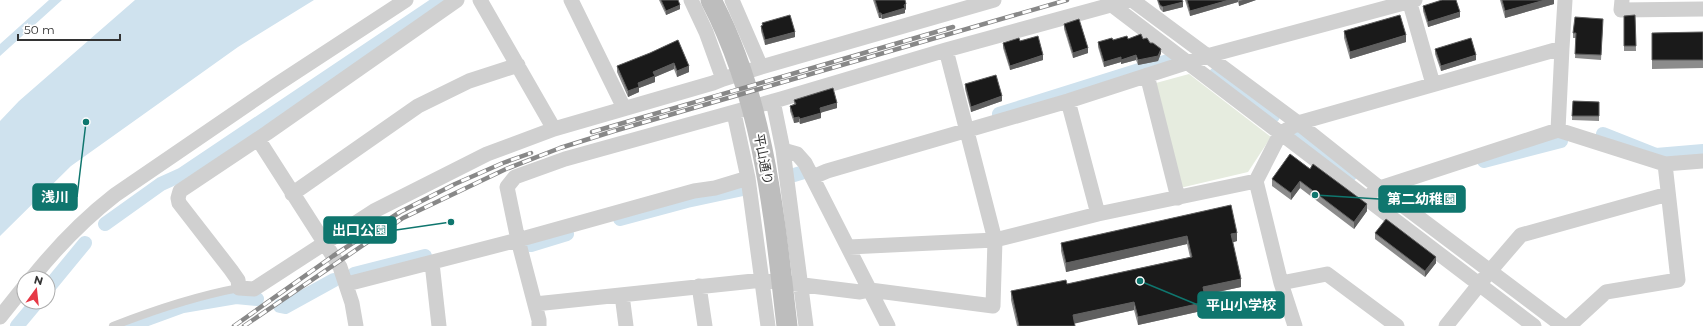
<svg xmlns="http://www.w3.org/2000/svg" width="1703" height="326" font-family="Montserrat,'Noto Sans JP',sans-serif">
<rect width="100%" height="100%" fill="#fff"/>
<path fill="#e6ecdf" d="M1189 74 1271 137 1248 172 1180 188 1156 83Z"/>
<path fill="#cfe2ee" d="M49 0H62L0 56V44Z
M135 0H314L238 47 71 166 0 236V121L19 101Z"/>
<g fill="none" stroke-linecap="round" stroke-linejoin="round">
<path stroke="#cfe2ee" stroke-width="14" d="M1216 74 1273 116
M999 114 1168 61
M1603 134 1656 155 1703 151
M1298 135 1350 175
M1484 161 1561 141
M794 175 804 172
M620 219 687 201 743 189
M105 224 161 184 181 175 442 0
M531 245 567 234
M354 274 425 256
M48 288 85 243
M280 306 285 307 334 280
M17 326 37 302
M128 326 183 306 236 297 257 299"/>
<path stroke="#d0d0d0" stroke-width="8" d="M113 326C154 310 196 296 239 288"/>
<path stroke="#d0d0d0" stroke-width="15" d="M457 0 267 133 180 191 178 198 179 203 231 270 238 280 239 288 254 289 374 211 487 154 554 129 713 83 723 79 761 67 994 0
M480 0 554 129
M571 0 624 108
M691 0 706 32 723 79
M732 0 761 67
M1132 0 1298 123 1381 189 1563 326
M1409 0 1433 84
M1622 0 1621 10 1703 9
M1112 5 1534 326
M1562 48 1565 0
M1147 75 1178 198
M773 101 783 150 806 326
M1068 101 1098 214
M734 113 748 178 768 326
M258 139 340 267 352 303 356 326
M783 150 797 154 805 163 888 326
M813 177 827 171 1068 101 1207 56 1415 0
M1256 181 1281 283 1295 326
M1374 190 1558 130 1665 164 1703 161
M292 194 418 106 469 81 518 65
M849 247 995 240 1098 214 1256 181 1280 134 1298 123 1562 48 1558 130
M432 263 439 326
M32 278C57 247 84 219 115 195L276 85 406 0
M1281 283 1327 274 1397 326
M347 284 518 240 694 191 715 188 748 178
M699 286 705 326
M622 295 626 326
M535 304 763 280 860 292 870 290 993 306 995 240 946 50
M0 317 24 287
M539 326V320L518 240 507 187 515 177 565 159 781 99 946 50 1129 0
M1446 326 1490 271 1521 235 1668 194
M1569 326 1606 292 1678 280 1665 164"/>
<path stroke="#bdbdbd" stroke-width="21" d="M711 0C764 101 774 214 787 326"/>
<g stroke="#888" stroke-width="4.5">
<path id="rail" d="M592 132 953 27
M234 326 333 256 400 212 455 184 503 163 531 153
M244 326 403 218 506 169 560 148 614 131 1067 0"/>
</g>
<use href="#rail" stroke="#fff" stroke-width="3" stroke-dasharray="9" stroke-linecap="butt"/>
</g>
<path fill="#8c8c8c" d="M659 0H678L680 9 666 15Z
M873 0H905L906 9 905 10V13L882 19 881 18H879Z
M1157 0H1182L1183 7 1163 12 1160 9Z
M1185 0H1256L1239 6 1238 2 1190 16Z
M1500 0H1554V4L1505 18Z
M1423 6 1460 17 1428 27 1423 11Z
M1635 15 1636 51H1624V16Z
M762 23 795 37 765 45 761 31V26H762Z
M1064 24 1088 53 1073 58 1064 29Z
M1603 24 1601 60 1575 58 1576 38H1573V33Z
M1344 31 1406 42 1350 59 1344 38Z
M1703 32V68L1652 69V33Z
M1128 39H1143L1150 43 1161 53 1158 61 1138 65 1136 60 1121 64V62L1104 67 1098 47V42Z
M678 40 689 72 677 77 674 69 655 77V82L639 88V92L628 97 617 72V66L650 53Z
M1020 41 1043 60 1010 70 1003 48V43Z
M1435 49 1476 60 1441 71 1435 54Z
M965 84 1002 101 971 112 965 89Z
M794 100 837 108 821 112V118L800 124 799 122 794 123 790 111V106L794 104Z
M1573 101 1599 102V121L1572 120Z
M1290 154 1367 211 1354 229 1300 188 1291 200 1272 186V179Z
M1231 205 1237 241 1232 242 1241 287 1204 295 1206 310 1138 325 1134 310 1074 323 1075 326H1017L1011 300V291L1067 284 1190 257 1187 244 1066 272 1061 251V243Z
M1375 233 1436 263 1425 277 1375 239Z"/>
<path fill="#5f5f5f" d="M1229 0H1238V2L1190 16V11Z
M1243 0H1256L1239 6V1Z
M1545 0H1554V4L1505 18V11Z
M1183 2V7L1163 12V7Z
M906 4V9L905 10V13L882 19V15Z
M680 5V9L666 15V11Z
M1460 12V17L1428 27V22Z
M879 13H881V18H879Z
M795 32V37L765 45V40Z
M1406 35V42L1350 59V52Z
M1088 48V53L1073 58V53Z
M1161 49V53L1158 61 1138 65V60Z
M1043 55V60L1010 70V66Z
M1136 55V60L1121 64V60Z
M1476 55V60L1441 71V66Z
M1121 57V62L1104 67V62Z
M674 63V69L655 77V82L639 88V92L628 97V91L638 83 653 72Z
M689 66V72L677 77V71Z
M1002 96V101L971 112V107Z
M837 103V108L820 113V108Z
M821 113V118L800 124V119Z
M799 117V122L794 123V118Z
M1300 181V188L1291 200V193Z
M1367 204V211L1354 229V222Z
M1237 233V241L1231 243V234Z
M1187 236V244L1066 272V263Z
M1436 257V263L1425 277V271Z
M1241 279V287L1203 295V287Z
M1134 302V310L1073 324V315Z
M1206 302V310L1138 325V317Z"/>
<path fill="#1a1a1a" stroke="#5f5f5f" d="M661 0H678L680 5 666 11Z
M875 0H905L906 4 904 5 905 8 882 15 881 13H879Z
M1158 0H1182L1183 2 1163 7 1160 5Z
M1187 0H1229L1190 11Z
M1442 0H1456L1460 12 1428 22 1423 6Z
M1502 0H1545L1505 11Z
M790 15 795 32 765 40 761 26 763 25 762 23Z
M1400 15 1406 35 1350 52 1344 31Z
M1635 15 1636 46H1624V16Z
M1575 17 1603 19 1601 55 1575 54 1576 33H1573Z
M1079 19 1088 48 1073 53 1064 24Z
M1703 32V60H1652V33Z
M1141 34 1143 39 1147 38 1150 43H1153L1161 49 1158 56 1138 60 1136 55 1121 60V57L1104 62 1098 42 1112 38 1113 40 1127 36 1128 39Z
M1038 36 1043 55 1010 66 1003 43 1019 38 1020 41Z
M1471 38 1476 55 1441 66 1435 49Z
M678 40 689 66 677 71 674 63 653 72 655 76 638 83 639 87 628 91 617 66 650 53Z
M996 75 1002 96 971 107 965 84Z
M833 88 837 103 820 108 821 113 800 119 799 117 794 118 790 106 796 104 794 100Z
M1573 101 1599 102V116H1572Z
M1290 154 1310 169 1313 164 1367 204 1354 222 1300 181 1291 193 1272 179Z
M1231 205 1237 233 1231 234 1241 279 1203 287 1206 302 1138 317 1134 302 1073 315 1075 326H1019L1011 291 1066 280 1067 284 1192 257 1187 236 1066 263 1061 243Z
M1386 219 1436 257 1425 271 1375 233Z"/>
<g text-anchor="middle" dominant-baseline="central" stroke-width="4" stroke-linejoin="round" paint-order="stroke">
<g font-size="13" fill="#333" stroke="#fff">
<text transform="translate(764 159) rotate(79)">平山通り</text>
</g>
</g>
<path fill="none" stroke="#0f766e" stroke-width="1.5" d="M86 122L77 197M1315 195L1379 199M451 222L396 230M1140 281L1198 305"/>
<g fill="#0f766e" stroke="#fff" stroke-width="1.5">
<circle cx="86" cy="122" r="4"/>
<circle cx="1315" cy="195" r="4"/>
<circle cx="451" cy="222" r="4"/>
<circle cx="1140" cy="281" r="4"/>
</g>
<g fill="#0f766e" stroke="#0f766e" stroke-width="1.5">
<rect x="33" y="184" width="44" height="26" rx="4"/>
<rect x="1379" y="186" width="86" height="26" rx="4"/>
<rect x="324" y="217" width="72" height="26" rx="4"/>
<rect x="1198" y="292" width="86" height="26" rx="4"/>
</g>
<g font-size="14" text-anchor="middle" font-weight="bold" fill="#fff">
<text x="55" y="202">浅川</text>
<text x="1422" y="204">第二幼稚園</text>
<text x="360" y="235">出口公園</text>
<text x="1241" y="310">平山小学校</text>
</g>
<g transform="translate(36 290) rotate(15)"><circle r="19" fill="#ffffff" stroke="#adadad"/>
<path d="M0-3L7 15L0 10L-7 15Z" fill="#e63946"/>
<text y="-6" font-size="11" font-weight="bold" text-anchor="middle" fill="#333333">N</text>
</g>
<path d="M18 34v6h102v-6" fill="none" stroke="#333333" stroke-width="2"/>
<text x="24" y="34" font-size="12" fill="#333333" stroke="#ffffff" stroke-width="3" paint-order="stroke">50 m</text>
</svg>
